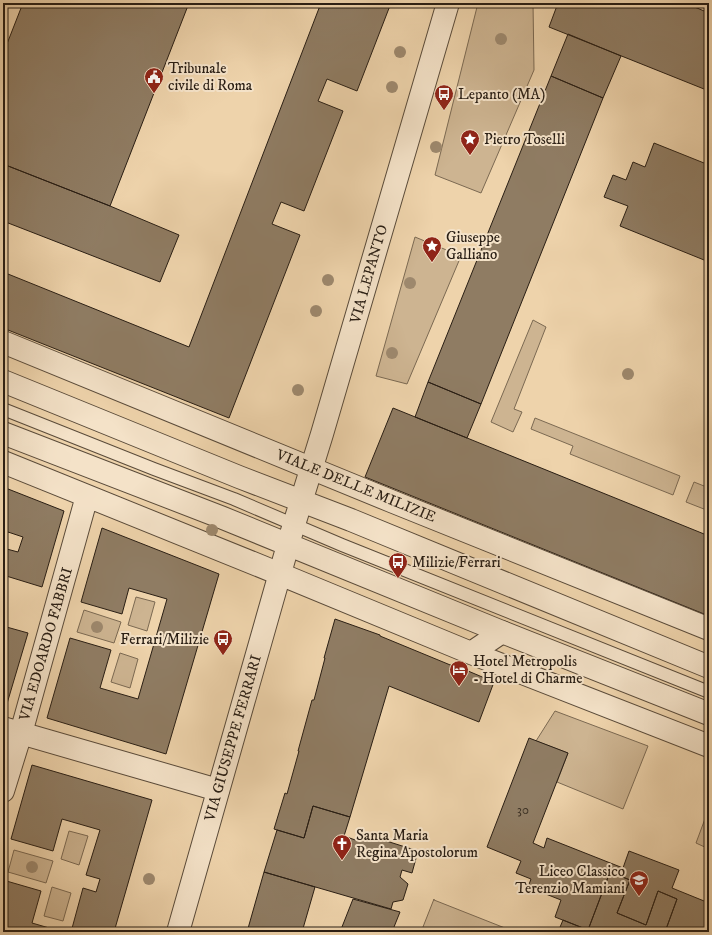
<svg xmlns="http://www.w3.org/2000/svg" width="712" height="935" font-family="'IM FELL DW Pica',serif">
<rect width="100%" height="100%" fill="#eed3ab"/>
<filter id="stains"><feTurbulence type="fractalNoise" baseFrequency=".005" numOctaves="4"/><feColorMatrix values="0 0 0 0 .2 0 0 0 0 .09 0 0 0 0 .02 0 0 0 .5 -.17"/></filter>
<radialGradient id="worn" r=".72"><stop offset=".6" stop-color="#630" stop-opacity="0"/><stop offset="1" stop-color="#630" stop-opacity=".3"/></radialGradient>
<path fill="#cdb491" stroke="#7b6952" d="M478 3H533L534 70 481 193 435 175Z
M415 237 461 256 407 384 376 376Z
M533 320 546 327 514 409 522 412 513 432 491 422Z
M535 418 680 476 673 495 570 454 573 446 531 429Z
M694 482 709 488V511L686 502Z
M136 597 155 602 147 631 128 625Z
M84 610 121 622 114 643 77 632Z
M120 653 138 659 130 688 111 682Z
M555 711 648 746 623 809 557 782 568 753 536 741Z
M709 808V849L696 843Z
M69 831 88 836 79 865 61 859Z
M14 850 53 861 46 883 8 872Z
M52 887 71 893 63 921 44 916Z
M434 899V900L515 932H421Z"/>
<path fill="#8f7c63" stroke="#291e14" d="M23 3H189L110 206 3 164V54Z
M321 3H391L357 91 327 79 318 101 343 111 304 211 281 202 272 224 300 235 229 418 3 328V272L189 347Z
M558 3H685L709 13V91L549 27Z
M568 34 621 56 603 98 551 76Z
M551 76 603 98 481 404 428 382Z
M654 143 709 165V262L620 226 628 206 604 197 613 175 626 180 633 162 645 167Z
M3 164 110 206 179 235 160 282 3 221Z
M428 382 481 404 467 438 415 417Z
M393 408 709 536V616L365 477Z
M3 487 64 511 42 587 3 575V548L18 552 23 537 8 532 3 547Z
M102 528 219 574 166 754 47 718 70 638 111 650 100 688 138 699 167 599 129 588 122 614 81 602Z
M335 619 380 635V636L460 669 461 668 494 682 479 722 389 686 350 817 313 806 304 838 274 829 285 793 287 794 299 751H298L312 700H314L325 658H324Z
M3 626 28 633 6 707 3 706Z
M529 738 568 753 533 843 544 848 547 838 623 868 629 851 679 870 672 888 709 903V932H665L677 899 658 891 646 925 617 913 630 880 610 872 588 930 555 917 561 900 528 887 531 879 516 873 521 861 487 847Z
M32 765 152 800 114 932H71L83 888 96 892 100 879 86 875 100 830 62 819 53 851 11 839Z
M313 806 350 817 344 836 358 841 361 833 418 851 412 873 402 870 400 877 408 884 403 900 393 902 391 909 264 872 277 830 304 838Z
M264 872 315 887 302 932H247Z
M610 872 630 880 617 913 646 925 658 891 677 899 665 932H558L563 920 588 930Z
M3 880 41 891 32 923 63 932H3Z
M353 899 400 912 392 932H340Z"/>
<g fill="none" stroke-linecap="round" stroke-linejoin="round">
<g stroke="#5a4b3a" stroke-width="14">
<path id="service" d="M3 409 154 469 234 499 342 545 709 692"/>
</g>
<g stroke="#5a4b3a" stroke-width="24">
<path id="minor" d="M3 342 391 501 709 629
M3 462 280 574 471 653 709 746
M471 653 502 632
M3 728 218 790
M3 791 21 733 87 496"/>
</g>
<g stroke="#5a4b3a" stroke-width="24">
<path id="tertiary" d="M3 381 239 477 351 520 709 667
M3 433 223 518 502 632 709 714
M178 932 292 531 322 434 448 3"/>
</g>
<use href="#service" stroke="#f4e2c8" stroke-width="12"/>
<use href="#minor" stroke="#f4e2c8" stroke-width="22"/>
<use href="#tertiary" stroke="#f4e2c8" stroke-width="22"/>
</g>
<g fill="#9d886d">
<circle cx="501" cy="39" r="6"/>
<circle cx="400" cy="52" r="6"/>
<circle cx="392" cy="87" r="6"/>
<circle cx="436" cy="147" r="6"/>
<circle cx="328" cy="280" r="6"/>
<circle cx="410" cy="283" r="6"/>
<circle cx="316" cy="311" r="6"/>
<circle cx="392" cy="353" r="6"/>
<circle cx="628" cy="374" r="6"/>
<circle cx="298" cy="390" r="6"/>
<circle cx="212" cy="530" r="6"/>
<circle cx="97" cy="627" r="6"/>
<circle cx="32" cy="867" r="6"/>
<circle cx="149" cy="879" r="6"/>
</g>
<defs>
<g id="civic-pin" transform="scale(1)"><path d="M0 17L-7.5 6A9.5 9.5 0 1 1 7.5 6Z" fill="#8f2418" stroke="#f4e2c8"/><path d="M-.6-6.5H3V-4.5H.6V-3L4-1V1h2V6H-6V1h2V-1L-.6-3ZM-1.2 2.5V6h2.4V2.5Z" fill="#fff"/></g>
<g id="bus-pin" transform="scale(1)"><path d="M0 17L-7.5 6A9.5 9.5 0 1 1 7.5 6Z" fill="#8f2418" stroke="#f4e2c8"/><path d="M-5-6H5V4H4V6H2V4H-2V6H-4V4H-5ZM-3.5-4V0h7V-4ZM-3.5 1.2v1.5H-2V1.2ZM2 1.2v1.5H3.5V1.2Z" fill="#fff"/></g>
<g id="sight-pin" transform="scale(1)"><path d="M0 17L-7.5 6A9.5 9.5 0 1 1 7.5 6Z" fill="#8f2418" stroke="#f4e2c8"/><path d="M0-6L1.8-2.2L6-1.7L2.9 1.2L3.7 5.4L0 3.3L-3.7 5.4L-2.9 1.2L-6-1.7L-1.8-2.2Z" fill="#fff"/></g>
<g id="hotel-pin" transform="scale(1)"><path d="M0 17L-7.5 6A9.5 9.5 0 1 1 7.5 6Z" fill="#8f2418" stroke="#f4e2c8"/><path d="M-6-4.5h1.5V1H6V5H4.5V3h-9V5H-6ZM-4 0a1.8 1.8 0 1 1 3.6 0ZM.5 0V-2.5h3Q6-2.5 6 0Z" fill="#fff"/></g>
<g id="church-pin" transform="scale(1)"><path d="M0 17L-7.5 6A9.5 9.5 0 1 1 7.5 6Z" fill="#8f2418" stroke="#f4e2c8"/><path d="M-1.2-6h2.4v3.5h3.3v2.4h-3.3V6h-2.4V-.1h-3.3v-2.4h3.3Z" fill="#fff"/></g>
<g id="school-pin" transform="scale(1)"><path d="M0 17L-7.5 6A9.5 9.5 0 1 1 7.5 6Z" fill="#8f2418" stroke="#f4e2c8"/><path d="M0-5L7-2L0 1L-7-2ZM-4 1L0 2.5L4 1V4Q0 6-4 4Z" fill="#fff"/></g>
</defs>
<g fill-rule="evenodd">
<use href="#civic-pin" x="154" y="77"/>
<use href="#bus-pin" x="444" y="94"/>
<use href="#sight-pin" x="470" y="139"/>
<use href="#sight-pin" x="432" y="246"/>
<use href="#bus-pin" x="398" y="562"/>
<use href="#bus-pin" x="223" y="639"/>
<use href="#hotel-pin" x="459" y="670"/>
<use href="#church-pin" x="342" y="844"/>
<use href="#school-pin" x="639" y="880"/>
</g>
<g text-anchor="middle" dominant-baseline="central" stroke-width="4" stroke-linejoin="round" paint-order="stroke">
<g font-size="13" fill="#423628">
<text x="523" y="810">30</text>
</g>
<g font-size="15" fill="#291e14" stroke="#f4e2c8" text-anchor="start">
<text x="168" y="68">Tribunale<tspan x="168" dy="17">civile di Roma</tspan></text>
<text x="458" y="94">Lepanto (MA)</text>
<text x="484" y="139">Pietro Toselli</text>
<text x="446" y="237">Giuseppe<tspan x="446" dy="17">Galliano</tspan></text>
<text x="412" y="562">Milizie/Ferrari</text>
<text x="209" y="639" text-anchor="end">Ferrari/Milizie</text>
<text x="473" y="661">Hotel Metropolis<tspan x="473" dy="17">- Hotel di Charme</tspan></text>
<text x="356" y="835">Santa Maria<tspan x="356" dy="17">Regina Apostolorum</tspan></text>
<text x="625" y="871" text-anchor="end">Liceo Classico<tspan x="625" dy="17">Terenzio Mamiani</tspan></text>
</g>
<g font-size="15" fill="#291e14" stroke="#f4e2c8">
<text transform="translate(369 274) rotate(-74)">VIA LEPANTO</text>
<text transform="translate(356 486) rotate(22)">VIALE DELLE MILIZIE</text>
<text transform="translate(46 644) rotate(-74)">VIA EDOARDO FABBRI</text>
<text transform="translate(233 738) rotate(-74)">VIA GIUSEPPE FERRARI</text>
</g>
</g>
<rect width="712" height="935" fill="none" stroke="#eed3ab" stroke-width="16"/>
<rect x="4" y="4" width="704" height="927" fill="none" stroke="#291e14" stroke-width="2"/>
<rect x="8" y="8" width="696" height="919" fill="none" stroke="#291e14"/>
<rect width="100%" height="100%" filter="url(#stains)"/>
<rect width="100%" height="100%" fill="url(#worn)"/>
</svg>
